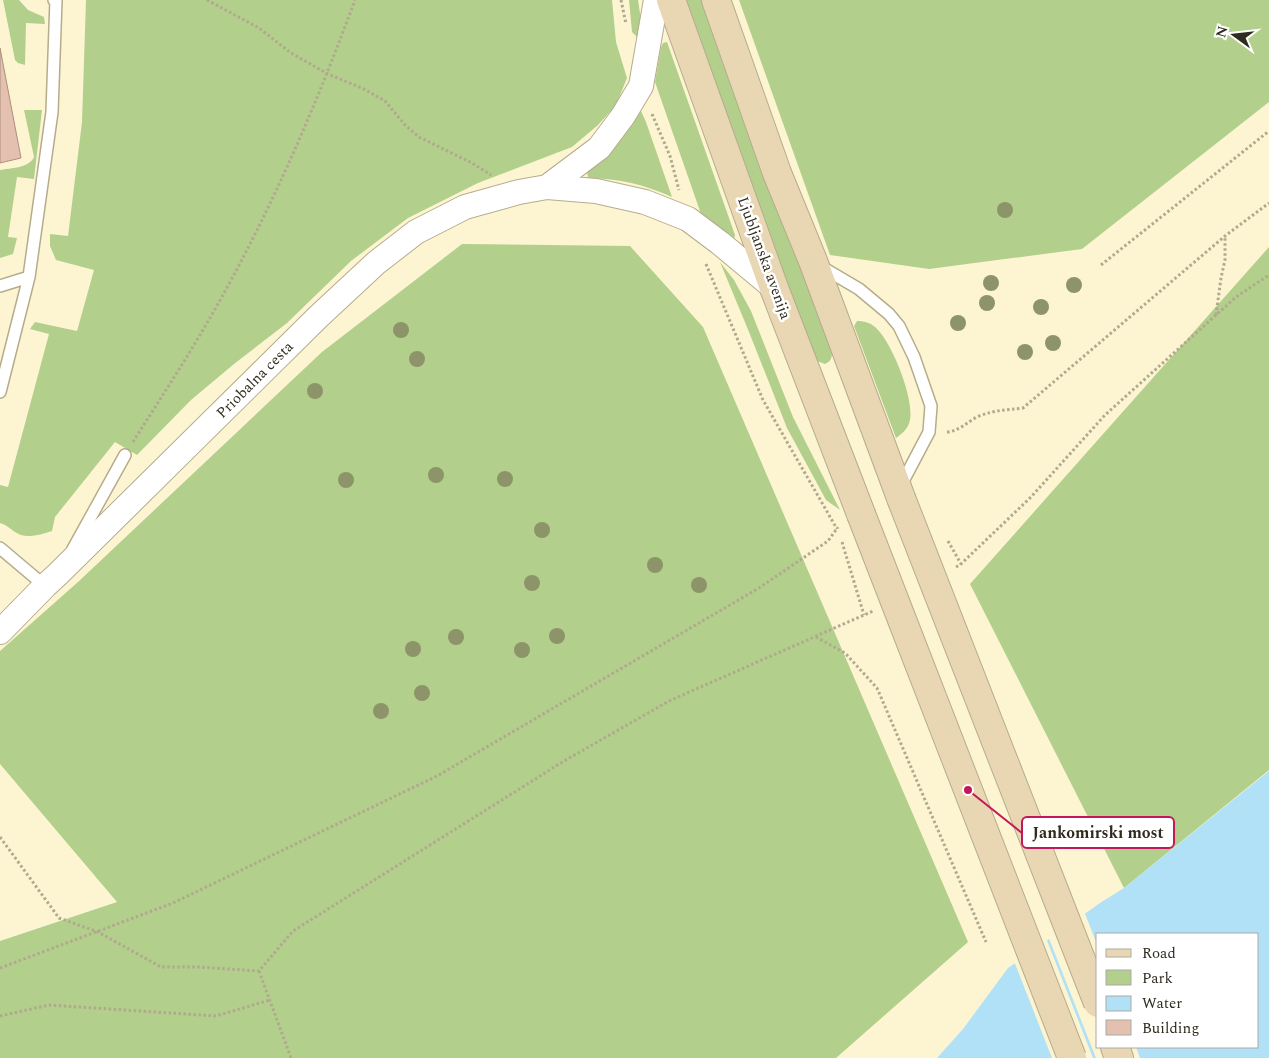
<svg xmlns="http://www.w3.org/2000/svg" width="1269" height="1058" font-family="Spectral,serif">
<rect width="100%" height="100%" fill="#fdf5d2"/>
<path fill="#b3cf8c" d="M3 0H19L28 10 44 17 45 24 26 23 25 65 18 63 15 60Z
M86 0H612L616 42 627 78 616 105 598 125 572 147 478 183 408 218 351 261 287 323 234 364 191 400 137 455 115 442 55 517 52 531C43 534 30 538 21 535 13 532 8 525 0 523V485L8 487 49 334 30 329 35 322 77 331 94 270 56 260 50 246V234L68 236 82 122Z
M629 0H638L641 20 639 39 632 32Z
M685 0H705L832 350C832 357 832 361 825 364L817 361 811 349 758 208Z
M739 0H1269V102L1082 249 929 269 830 255Z
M667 42 735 235 734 239H730L701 214 655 82 661 47 663 43Z
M24 110H42L34 179 17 177 8 237 17 238 13 254 0 258V170C11 168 29 168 34 157Z
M641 111 646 122 672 197C643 184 620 179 588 178L587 171C608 153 626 135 641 111Z
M462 244 630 246 703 327 968 942 836 1058H0V941L117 902 0 764V651L78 582 322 352Z
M1269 247V770L1124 888 970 584Z
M720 262 734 280 751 311 793 417 840 510 826 500 787 428 749 332Z
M857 321C865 321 872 323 878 330 893 346 914 398 910 420 908 429 903 433 896 438L854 326Z"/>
<path fill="#b0e1f7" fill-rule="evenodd" d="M1269 771V1058H937L963 1029 1008 968 1100 903 1124 888ZM1098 934H1258V1047H1098Z"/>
<path fill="#fdf5d2" d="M1084 911 1098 947V1047H1136L1140 1058H1096L1048 936Z
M1046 938 1093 1058H1052L1014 961Z"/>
<path fill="#e3c0b0" stroke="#af8e7e" d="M0 48 21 158 0 163Z"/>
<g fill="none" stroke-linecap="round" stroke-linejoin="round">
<g stroke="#b5ac8c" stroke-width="14">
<path id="service" d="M820 266 859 289 889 314 899 326 914 357 931 406 929 432 900 487
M0 286 29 277
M0 392 29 277 52 112 56 0H54
M0 548 45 586
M73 549 125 455"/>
</g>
<g stroke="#b5ac8c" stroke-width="26">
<path id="minor" d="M547 187 599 148 623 116 641 86 656 0
M0 632 45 586 58 574 318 317 376 263 416 232 465 207 519 192 547 187 596 191 645 202 688 219 720 243 774 288"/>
</g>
<g stroke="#b5ac8c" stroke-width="30">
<path id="secondary" d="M671 0 774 288 861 514
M716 0 777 173 813 261 901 498
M1115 1047 1119 1058"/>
</g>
<path stroke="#b0a98e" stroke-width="3" stroke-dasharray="2.5 2.5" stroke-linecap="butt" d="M207 0 259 28 291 53 328 74 364 89 385 101 405 125 419 137 472 163 491 175
M621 0 626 24
M652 114 670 156 679 190
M706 264 763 400 837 529
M1101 265 1269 131
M1216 315 1221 278 1225 260V237
M947 432C960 431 968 421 979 416 995 410 1006 410 1023 408L1225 236 1269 203
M133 442C158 402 184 363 207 323 267 220 314 111 355 0
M948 541 961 564
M842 542 864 615
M956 567 961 564 1031 497 1105 415 1236 297 1269 275
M816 637 845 653 877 688 986 942
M0 837 59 918 98 932 161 967H198L259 971 293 931 564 761 669 701 873 611
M0 968 173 903 437 776 759 588 828 541 838 527
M259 971 291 1058
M0 1016 49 1005 216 1016 270 1000"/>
<use href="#service" stroke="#fff" stroke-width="11"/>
<use href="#minor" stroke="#fff" stroke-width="24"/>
<use href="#secondary" stroke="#e9d7b4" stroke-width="28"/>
<g stroke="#b5ac8c" stroke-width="30" stroke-linecap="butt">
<path id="secondary-bridge" d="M901 498 1098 1003
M861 514 1072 1058"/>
</g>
<use href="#secondary-bridge" stroke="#e9d7b4" stroke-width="28"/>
</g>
<g fill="#8e9469">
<circle cx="1005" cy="210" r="8"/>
<circle cx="991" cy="283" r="8"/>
<circle cx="1074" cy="285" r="8"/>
<circle cx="987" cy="303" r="8"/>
<circle cx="1041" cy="307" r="8"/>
<circle cx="958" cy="323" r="8"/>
<circle cx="401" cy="330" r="8"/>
<circle cx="1053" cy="343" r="8"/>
<circle cx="1025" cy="352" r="8"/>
<circle cx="417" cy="359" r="8"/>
<circle cx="315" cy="391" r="8"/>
<circle cx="436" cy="475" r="8"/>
<circle cx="505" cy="479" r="8"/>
<circle cx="346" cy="480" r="8"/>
<circle cx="542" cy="530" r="8"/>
<circle cx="655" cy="565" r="8"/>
<circle cx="532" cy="583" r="8"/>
<circle cx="699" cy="585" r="8"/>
<circle cx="557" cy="636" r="8"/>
<circle cx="456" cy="637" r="8"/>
<circle cx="413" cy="649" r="8"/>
<circle cx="522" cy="650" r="8"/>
<circle cx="422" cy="693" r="8"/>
<circle cx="381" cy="711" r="8"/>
</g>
<g text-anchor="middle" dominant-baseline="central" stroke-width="5" stroke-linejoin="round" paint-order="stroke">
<g font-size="15" fill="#2f2b1e" stroke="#fff">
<text transform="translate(764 258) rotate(70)">Ljubljanska avenija</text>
<text transform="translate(255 380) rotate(-45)">Priobalna cesta</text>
</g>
</g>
<path fill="none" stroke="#c2185b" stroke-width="2" d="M968 790L1022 833"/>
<circle fill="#c2185b" stroke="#fff" stroke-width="2" cx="968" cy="790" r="5"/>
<rect fill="#fff" stroke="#c2185b" stroke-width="2" x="1022" y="817" width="152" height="31" rx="5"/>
<g font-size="16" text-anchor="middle" font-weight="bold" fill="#2f2b1e">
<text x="1098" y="838">Jankomirski most</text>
</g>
<rect x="1096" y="933" width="162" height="115" fill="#ffffff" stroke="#acaaa5"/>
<rect x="1106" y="949" width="25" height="8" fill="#e9d7b4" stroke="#acaaa5"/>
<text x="1142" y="958" font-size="15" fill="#2f2b1e">Road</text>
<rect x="1106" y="970" width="25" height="15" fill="#b3cf8c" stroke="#acaaa5"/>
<text x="1142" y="983" font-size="15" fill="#2f2b1e">Park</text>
<rect x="1106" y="996" width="25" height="15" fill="#b0e1f7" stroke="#acaaa5"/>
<text x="1142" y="1008" font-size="15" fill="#2f2b1e">Water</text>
<rect x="1106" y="1020" width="25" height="15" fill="#e3c0b0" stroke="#acaaa5"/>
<text x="1142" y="1033" font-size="15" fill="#2f2b1e">Building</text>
<g transform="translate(1234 35) rotate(285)" stroke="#ffffff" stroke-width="4" paint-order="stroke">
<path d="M0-4L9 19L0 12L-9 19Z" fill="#2f2b1e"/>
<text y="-8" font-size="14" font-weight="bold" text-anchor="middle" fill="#2f2b1e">N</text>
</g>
</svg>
